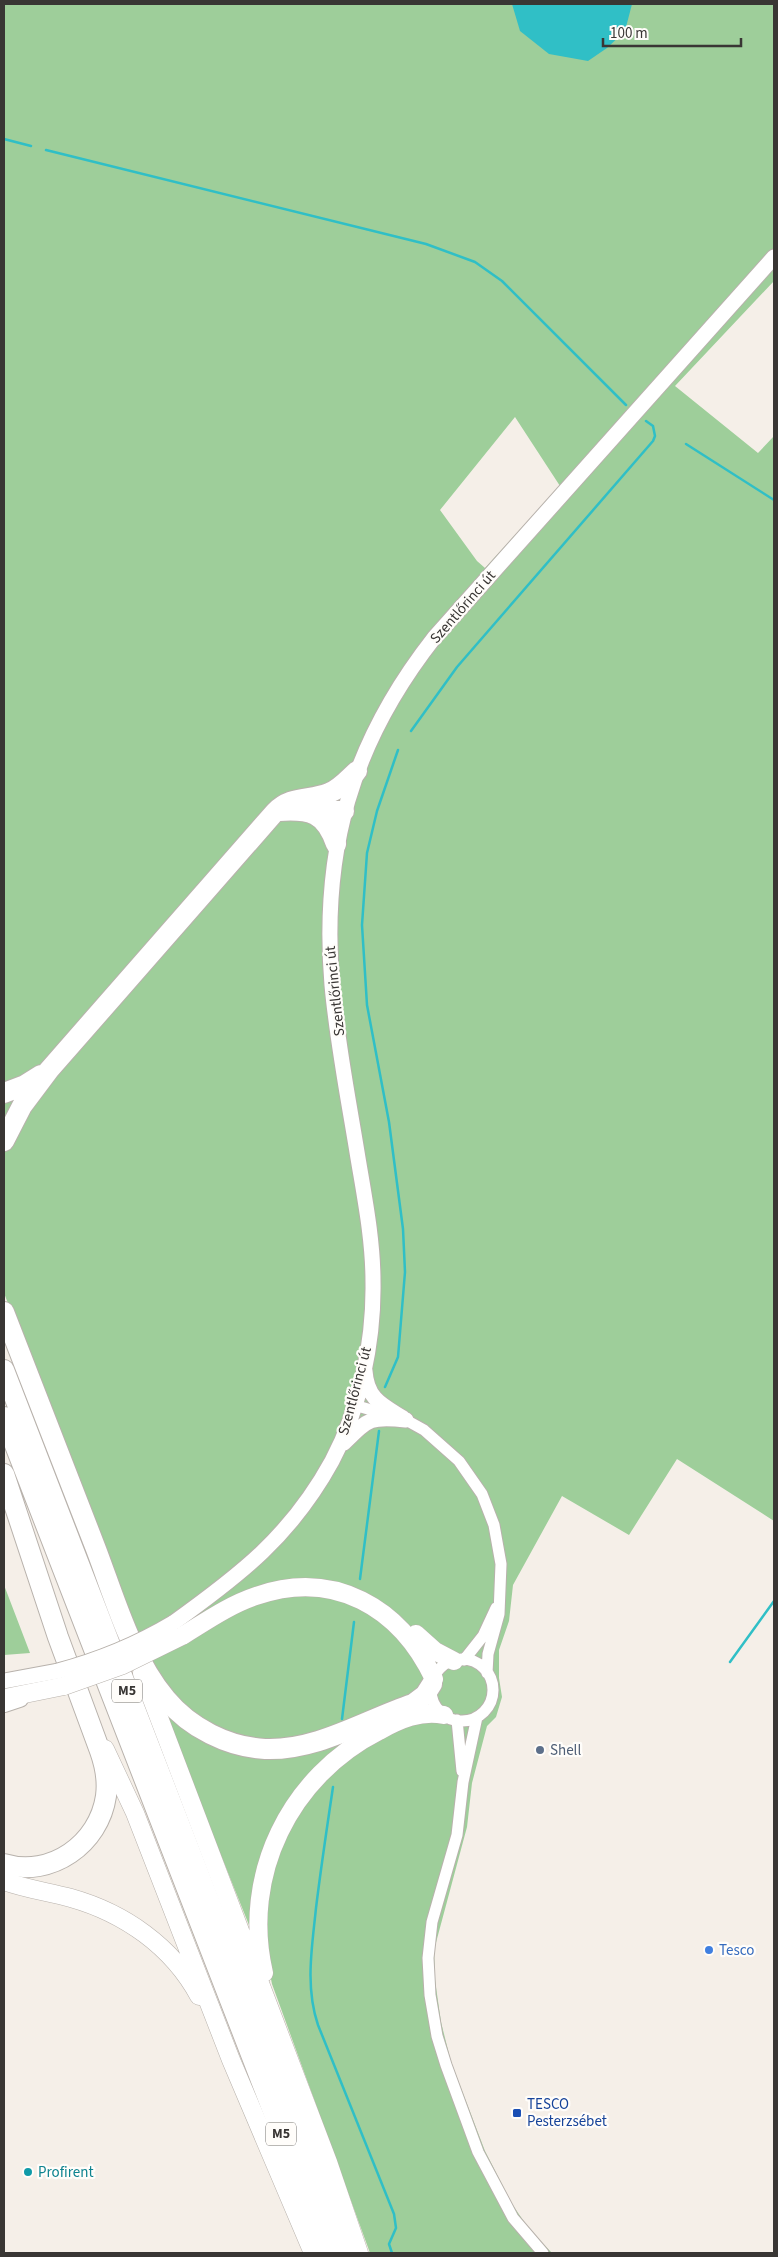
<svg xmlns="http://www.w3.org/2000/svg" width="778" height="2257" font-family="'Source Sans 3',sans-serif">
<rect width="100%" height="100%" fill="#f5efe8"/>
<path fill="#9ece9a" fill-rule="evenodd" d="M4 4H774V281L675 386 758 453 774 436V1521L677 1459 629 1535 562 1496 513 1585 509 1621 499 1650V1678L502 1697 496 1717 487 1726 472 1783 467 1827 434 1950 435 1980 441 2022 451 2062 485 2151 512 2204 529 2229 552 2253H370L272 1984 267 1959 253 1935 196 1793 4 1293ZM515 417 560 486 485 568 477 561 440 510Z
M4 1585 30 1653 4 1655Z"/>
<path fill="#30bfc6" d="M512 4H632L625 31 607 48 588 61 549 54 520 31Z"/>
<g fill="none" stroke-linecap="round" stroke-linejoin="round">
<path stroke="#30bfc6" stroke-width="2.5" d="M4 139 31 146
M46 150 426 244 475 262 502 281 626 405
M686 444 774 500
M411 731 457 667 653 441 655 436 653 426 646 421
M385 1387 398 1357 405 1272 403 1229 389 1122 367 1005 362 925 367 853 377 811 398 750
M360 1579 379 1431
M730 1662 774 1601
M342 1719 354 1622
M333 1787C327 1827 321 1867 316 1908 312 1948 305 1986 318 2025L394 2214 396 2228 389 2244 392 2253"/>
<g stroke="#b8b2ac" stroke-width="13">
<path id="street" d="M354 1405 406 1420 424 1430 459 1461 482 1494 494 1525 501 1564 499 1614 488 1654 487 1673
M431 1690a31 31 0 1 1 62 0a31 31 0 1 1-62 0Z
M464 1660 483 1636 496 1608
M477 1717 463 1782 457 1835 432 1922 428 1958 430 1995 437 2036 446 2065 478 2152 513 2218 543 2253
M457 1720 462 1771"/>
</g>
<g stroke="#b8b2ac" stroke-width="17">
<path id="secondary" d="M365 1371C367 1399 382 1405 403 1418
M344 1443C368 1419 370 1416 406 1420
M173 1623C240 1575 291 1536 332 1461 360 1409 374 1342 373 1282 373 1238 364 1195 357 1152 348 1097 337 1041 332 985 321 851 351 744 434 638L774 257
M4 1681 58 1671"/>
</g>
<g stroke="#b8b2ac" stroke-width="19">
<path id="primary" d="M416 1634 435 1651 454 1661
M182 1636C205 1622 229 1605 256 1596 334 1569 400 1607 434 1679
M142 1673 328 2162 359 2253
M5 1698 64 1686
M105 1749 135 1813 231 2060 313 2253
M4 1881C26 1889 49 1892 71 1898 124 1913 172 1946 199 1996
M264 1973C241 1875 290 1776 379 1731 399 1720 421 1710 444 1715"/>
</g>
<g stroke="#b8b2ac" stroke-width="22">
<path id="highway" d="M308 805 335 811H344
M279 811C310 809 325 812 336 844
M4 1093 25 1085 41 1075
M4 1141 22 1106 49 1070 275 812C291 795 310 801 329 793 340 789 348 779 357 771
M4 1312C34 1391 65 1470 96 1549 115 1599 131 1657 166 1699 190 1728 228 1747 265 1749 317 1751 365 1720 413 1704L425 1695 432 1684
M4 1370 345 2253
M4 1417 328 2253
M4 1474 58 1637 100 1751C105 1765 108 1781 106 1796 99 1844 51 1878 4 1864
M4 1702 19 1697"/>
</g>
<use href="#street" stroke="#fff" stroke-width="11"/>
<use href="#secondary" stroke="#fff" stroke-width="15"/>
<use href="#primary" stroke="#fff" stroke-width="18"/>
<use href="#highway" stroke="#fff" stroke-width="20"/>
<g stroke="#b8b2ac" stroke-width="17" stroke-linecap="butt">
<path id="secondary-bridge" d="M58 1671C99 1660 136 1645 173 1623"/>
</g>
<g stroke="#b8b2ac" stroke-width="19" stroke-linecap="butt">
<path id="primary-bridge" d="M64 1686 123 1665 182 1636"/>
</g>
<use href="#secondary-bridge" stroke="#fff" stroke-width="15"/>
<use href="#primary-bridge" stroke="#fff" stroke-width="18"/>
</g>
<circle fill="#5c6f8a" stroke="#fffdfa" stroke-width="2" cx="540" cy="1750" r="5"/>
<circle fill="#3f7fe0" stroke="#fffdfa" stroke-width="2" cx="709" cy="1950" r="5"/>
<rect fill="#1a4fb4" stroke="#fffdfa" stroke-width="2" x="512" y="2108" width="10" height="10" rx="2.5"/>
<circle fill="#0f9aa8" stroke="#fffdfa" stroke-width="2" cx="28" cy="2172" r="5"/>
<g text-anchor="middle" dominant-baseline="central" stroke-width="4.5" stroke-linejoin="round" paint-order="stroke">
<g fill="#fffdfa" stroke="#74726f" stroke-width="1">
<rect x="112" y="1679.5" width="30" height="23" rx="4"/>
<rect x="266" y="2122.5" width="30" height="23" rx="4"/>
</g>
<g font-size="14" font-weight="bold" fill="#393634">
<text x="127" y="1691">M5</text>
<text x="281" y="2134">M5</text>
</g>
<g font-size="15" fill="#393634" stroke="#fffdfa">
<text transform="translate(463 607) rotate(-49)">Szentlőrinci út</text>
<text transform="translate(335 991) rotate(-96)">Szentlőrinci út</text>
<text transform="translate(355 1391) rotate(-75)">Szentlőrinci út</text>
</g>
<g font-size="15" fill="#4e5e75" stroke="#fffdfa" text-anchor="start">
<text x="550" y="1750">Shell</text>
</g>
<g font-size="15" fill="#366cbe" stroke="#fffdfa" text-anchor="start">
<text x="719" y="1950">Tesco</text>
</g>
<g font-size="15" fill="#164399" stroke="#fffdfa" text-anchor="start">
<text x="527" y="2104">TESCO<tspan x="527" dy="17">Pesterzsébet</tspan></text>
</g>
<g font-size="15" fill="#0d838f" stroke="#fffdfa" text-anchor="start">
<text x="38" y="2172">Profirent</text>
</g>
</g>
<rect width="778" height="2257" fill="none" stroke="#393634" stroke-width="10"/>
<path d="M603 38v8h138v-8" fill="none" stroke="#393634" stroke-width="2.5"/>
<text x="610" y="38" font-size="15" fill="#393634" stroke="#fffdfa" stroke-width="4" paint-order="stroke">100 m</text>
</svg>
